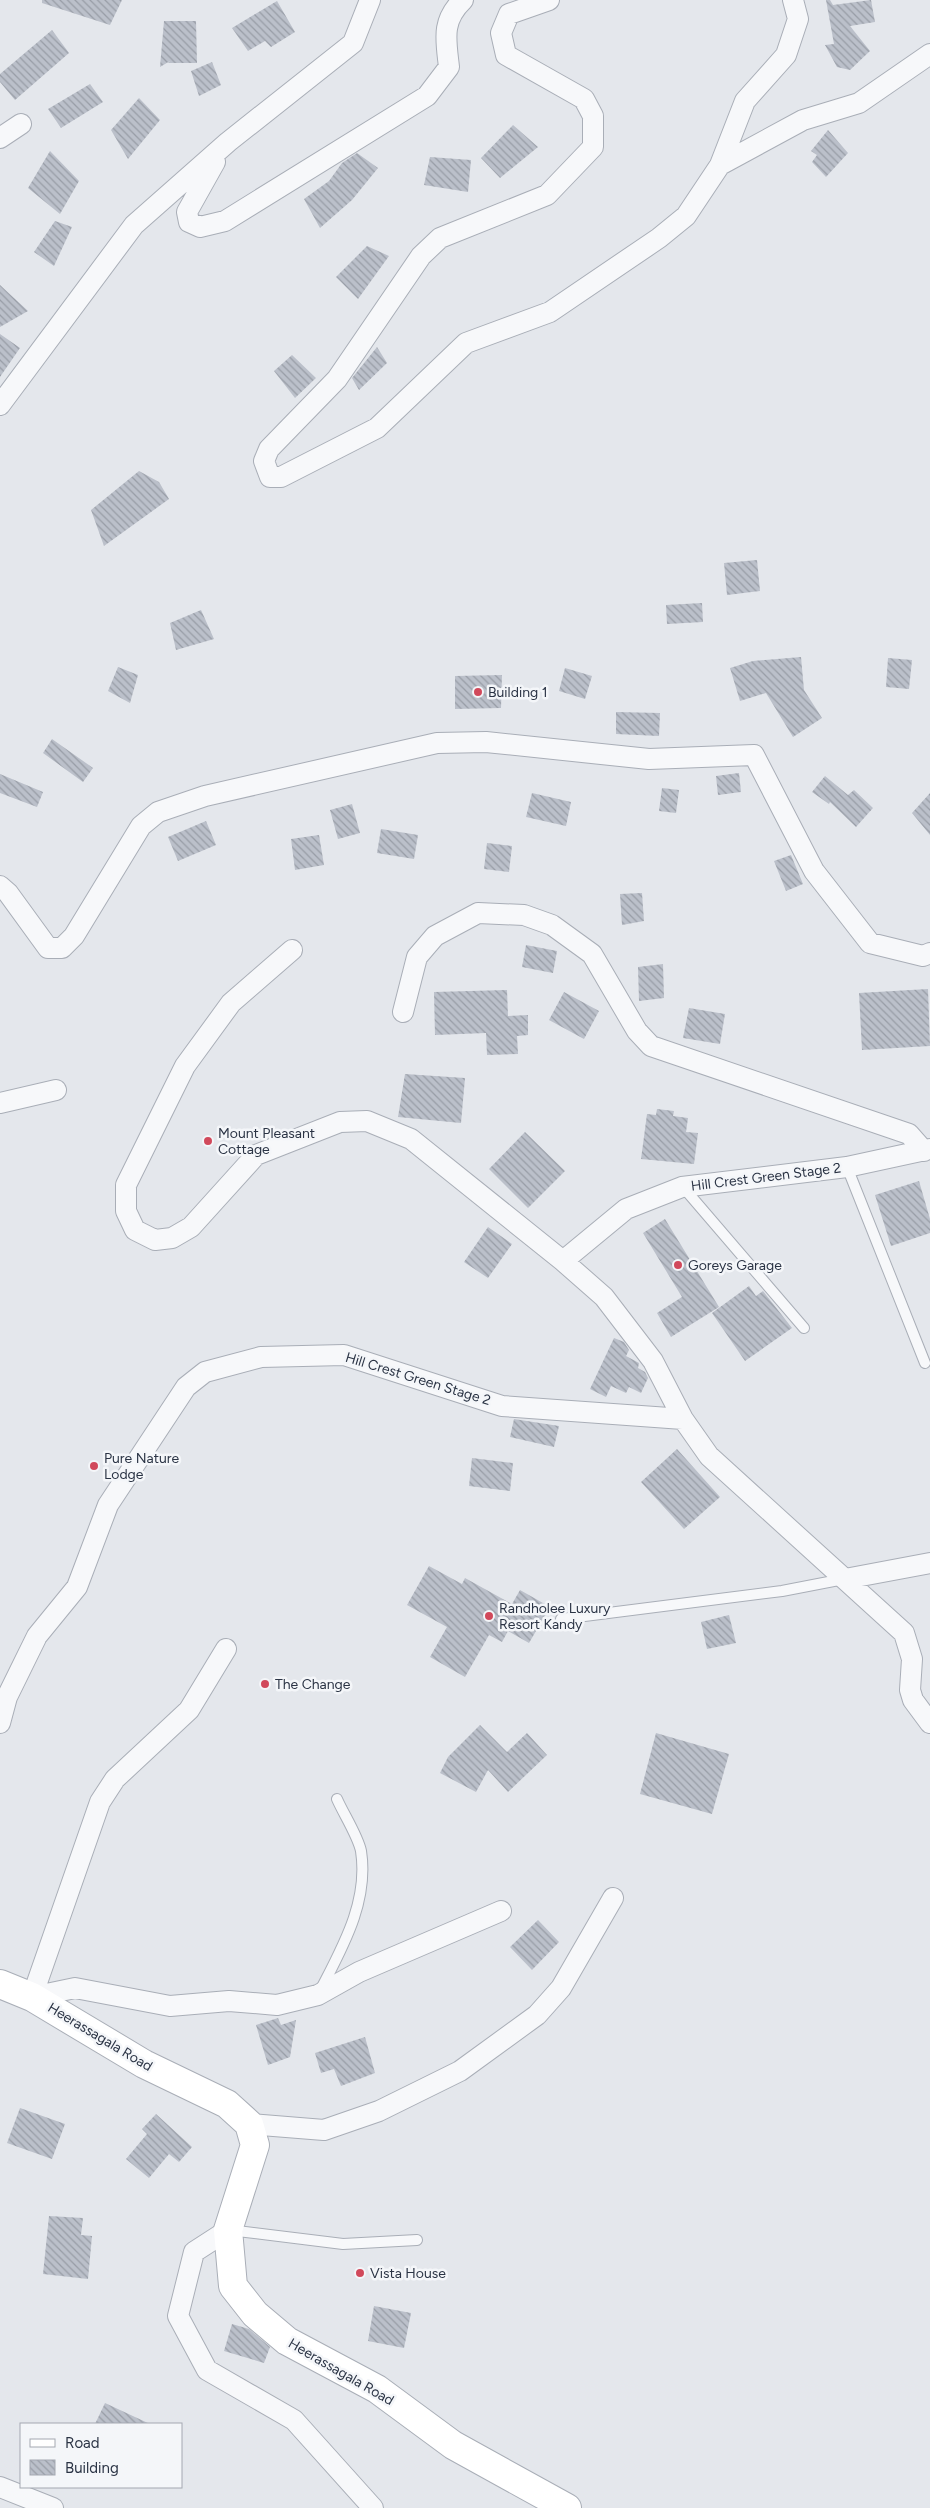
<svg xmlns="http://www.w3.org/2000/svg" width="930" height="2508" font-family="Figtree,sans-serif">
<defs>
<pattern id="building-back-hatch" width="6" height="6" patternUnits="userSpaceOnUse" patternTransform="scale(1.25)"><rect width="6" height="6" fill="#bbc0ca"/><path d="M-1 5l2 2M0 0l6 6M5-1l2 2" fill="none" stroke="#989da6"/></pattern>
</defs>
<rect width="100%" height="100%" fill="#e4e7ec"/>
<path fill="url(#building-back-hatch)" d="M42 0H122L110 25 42 3Z
M826 0H830L833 5 871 0 875 22 850 26 870 51 850 70 837 67 825 45 834 44Z
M277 1 295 32 271 47 265 41 248 51 232 28Z
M164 21H196L197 63H168L170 61 160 67Z
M52 30 69 53 15 100 0 82V74Z
M212 62 221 85 199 96 191 71Z
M90 84 103 102 61 128 48 109Z
M139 98 160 120 128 159 111 130Z
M513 125 538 147 500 178 481 158Z
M828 130 848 153 826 177 812 162 817 155 811 151Z
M50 151 79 181 60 214 28 188Z
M357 153 378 168 352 200 320 228 304 199 329 181 342 163Z
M430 157 471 160 468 192 424 185Z
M55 221 72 227 54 266 34 252Z
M367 246 389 256 358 299 336 277Z
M0 285 28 311 0 327Z
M0 334 20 348 0 377Z
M377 347 387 363 359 390 352 378Z
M292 355 316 378 295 398 274 371Z
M139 471 159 482 169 499 104 546 91 510Z
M757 560 760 591 727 595 724 563Z
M702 603 703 622 667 624 666 605Z
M201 610 214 639 176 650 170 623Z
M801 657 804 690 822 718 793 737 766 693 740 701 730 668 753 661Z
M888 658 912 660 909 689 886 687Z
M118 667 138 675 130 703 108 691Z
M565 668 592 676 585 699 559 691Z
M502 675 501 708 455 709V676Z
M616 712 660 713 659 736 616 734Z
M52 739 93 768 83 782 43 753Z
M739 773 741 792 718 795 716 776Z
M0 774 43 792 37 807 0 793Z
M825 776 848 795 854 790 873 808 856 827 830 802 829 804 812 792Z
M662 788 679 790 676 813 659 811Z
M532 793 571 802 566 826 526 817Z
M930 793V835L912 813Z
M352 804 360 833 338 839 330 810Z
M206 821 216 845 178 861 168 837Z
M381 829 418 835 414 859 377 853Z
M319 835 324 865 295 870 291 839Z
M487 843 512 846 509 872 484 869Z
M791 855 803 884 786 891 774 861Z
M642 893 644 921 622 925 620 894Z
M526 945 557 951 553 973 522 967Z
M663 964 664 998 639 1001 638 967Z
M928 989 930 1046 862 1050 859 993Z
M507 990 508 1016 528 1015V1035L517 1036 518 1054 487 1055 486 1033 435 1035 434 992Z
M564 992 599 1011 584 1039 549 1020Z
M689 1008 725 1014 720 1044 683 1038Z
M405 1074 465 1078 461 1123 398 1117Z
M657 1109 674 1111 673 1116 688 1118 686 1132 698 1133 694 1164 641 1159 647 1114 656 1115Z
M525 1132 565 1171 528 1208 489 1169Z
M919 1181 930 1219V1233L891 1246 875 1195Z
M665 1219 719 1307 671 1337 657 1313 682 1297 643 1233Z
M488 1227 512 1244 488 1278 464 1262Z
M749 1286 756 1296 763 1291 792 1328 745 1361 712 1313Z
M614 1338 624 1342 629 1350 626 1356 639 1363 638 1368 645 1372 648 1378 641 1393 629 1387 626 1393 611 1386 606 1397 590 1389Z
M514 1419 559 1426 554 1447 510 1437Z
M677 1449 720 1497 684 1529 641 1482Z
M472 1458 513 1463 510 1491 469 1486Z
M429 1566 462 1584 465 1578 512 1604 520 1590 550 1607 529 1643 508 1631 502 1642 489 1635 465 1677 430 1657 447 1627 407 1605Z
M729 1615 736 1643 707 1649 701 1622Z
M480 1725 507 1752 527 1733 547 1755 508 1792 488 1770 476 1792 440 1773 448 1757Z
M656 1733 729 1754 712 1814 640 1794Z
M538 1920 559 1942 532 1970 510 1947Z
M278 2018 281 2025 296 2020 290 2057 268 2065 256 2025Z
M365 2037 375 2073 341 2086 334 2069 321 2073 315 2053Z
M20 2108 65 2124 52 2159 7 2143Z
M156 2114 192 2147 179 2162 169 2154 149 2178 126 2159 147 2134 142 2129Z
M49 2216 83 2218 81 2235 92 2236 88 2279 43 2274Z
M374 2306 411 2313 404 2348 368 2341Z
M232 2324 249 2329 270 2347 264 2363 224 2351Z
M105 2403 150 2424H95Z"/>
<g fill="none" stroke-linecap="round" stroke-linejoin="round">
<g stroke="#a9aeb7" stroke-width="12">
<path id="lane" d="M847 1167 925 1363
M683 1187 804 1328
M561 1619 782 1591 844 1579
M320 1991C342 1948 369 1902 361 1851 358 1836 343 1813 337 1799
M229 2230 343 2244 417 2240"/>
</g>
<g stroke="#a9aeb7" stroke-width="22">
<path id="street" d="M549 0 509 14 501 33 506 55 584 99 593 116V147L547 195 440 238 421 256 337 379 269 449 264 461 270 477H281L377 428 466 343 550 312 659 238 686 216 720 165 745 101 786 55 798 19 793 0
M0 138 21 124
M215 162 187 212 189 222 200 227 225 221 427 96 449 67C446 40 441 21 463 0
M720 165 803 120 859 103 930 54
M0 405 134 225 228 142 353 43 370 0
M0 886 8 893 48 948H62L74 936 141 826 158 812 205 796 437 743 486 742 649 759 754 755 814 871 870 943 923 956 930 953
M292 950 231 1003 185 1066 126 1185V1211L135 1230 155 1240 172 1238 191 1227 256 1155 340 1122 367 1121 411 1139 563 1261 604 1297 653 1361 683 1419 709 1456 904 1633 912 1659 910 1690 913 1700 930 1723
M403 1012 417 957 435 936 478 913 524 915 552 925 592 954 637 1031 651 1046 909 1134 924 1151
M0 1103 56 1090
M563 1261 626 1209 682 1187 847 1167 930 1149
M845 1579 930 1563
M0 1723 7 1697 37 1636 77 1587 108 1505 186 1387 205 1372 261 1357 344 1355 502 1406 683 1419
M32 1997 75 1988 170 2006 229 2001 277 2005 318 1995 359 1972 501 1911
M32 1997 100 1802 115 1779 189 1710 226 1649
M249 2124 324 2130 379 2111 460 2071 537 2015 561 1988 613 1898
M228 2230 194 2252 178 2316 207 2370 294 2420 373 2508
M0 2487 53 2508"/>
</g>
<g stroke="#a9aeb7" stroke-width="30">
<path id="secondary" d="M0 1984 32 1997 144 2064 227 2104 249 2124 255 2145 228 2230 233 2286 255 2314 287 2341 377 2389 453 2445 567 2508"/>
</g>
<use href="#lane" stroke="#f7f8fa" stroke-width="10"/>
<use href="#street" stroke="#f7f8fa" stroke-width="20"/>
<use href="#secondary" stroke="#fff" stroke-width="28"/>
</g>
<g fill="#d1495b" stroke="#f4f6f9" stroke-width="2">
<circle cx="478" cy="692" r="5"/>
<circle cx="208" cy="1141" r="5"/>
<circle cx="678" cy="1265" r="5"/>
<circle cx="94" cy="1466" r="5"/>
<circle cx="489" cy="1616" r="5"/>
<circle cx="265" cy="1684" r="5"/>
<circle cx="360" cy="2273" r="5"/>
</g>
<g text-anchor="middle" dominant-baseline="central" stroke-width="5" stroke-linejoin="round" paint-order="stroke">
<g font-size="14" fill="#2b3445" stroke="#f4f6f9" text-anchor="start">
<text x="488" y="692">Building 1</text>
<text x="218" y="1133">Mount Pleasant<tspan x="218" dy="16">Cottage</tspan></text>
<text x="688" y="1265">Goreys Garage</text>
<text x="104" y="1458">Pure Nature<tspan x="104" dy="16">Lodge</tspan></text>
<text x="499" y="1608">Randholee Luxury<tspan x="499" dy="16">Resort Kandy</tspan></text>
<text x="275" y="1684">The Change</text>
<text x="370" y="2273">Vista House</text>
</g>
<g font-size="14" fill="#2b3445" stroke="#f4f6f9">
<text transform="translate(766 1177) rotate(-7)">Hill Crest Green Stage 2</text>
<text transform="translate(418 1379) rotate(17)">Hill Crest Green Stage 2</text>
<text transform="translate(100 2037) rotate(31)">Heerassagala Road</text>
<text transform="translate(341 2372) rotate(30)">Heerassagala Road</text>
</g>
</g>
<rect x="20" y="2423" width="162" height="65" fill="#f4f6f9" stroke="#a4a8b1"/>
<rect x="30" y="2439" width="25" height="8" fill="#ffffff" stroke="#a4a8b1"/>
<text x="65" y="2448" font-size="15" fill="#2b3445">Road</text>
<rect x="30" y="2460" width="25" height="15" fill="url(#building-back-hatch)" stroke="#a4a8b1"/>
<text x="65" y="2473" font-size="15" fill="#2b3445">Building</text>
</svg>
